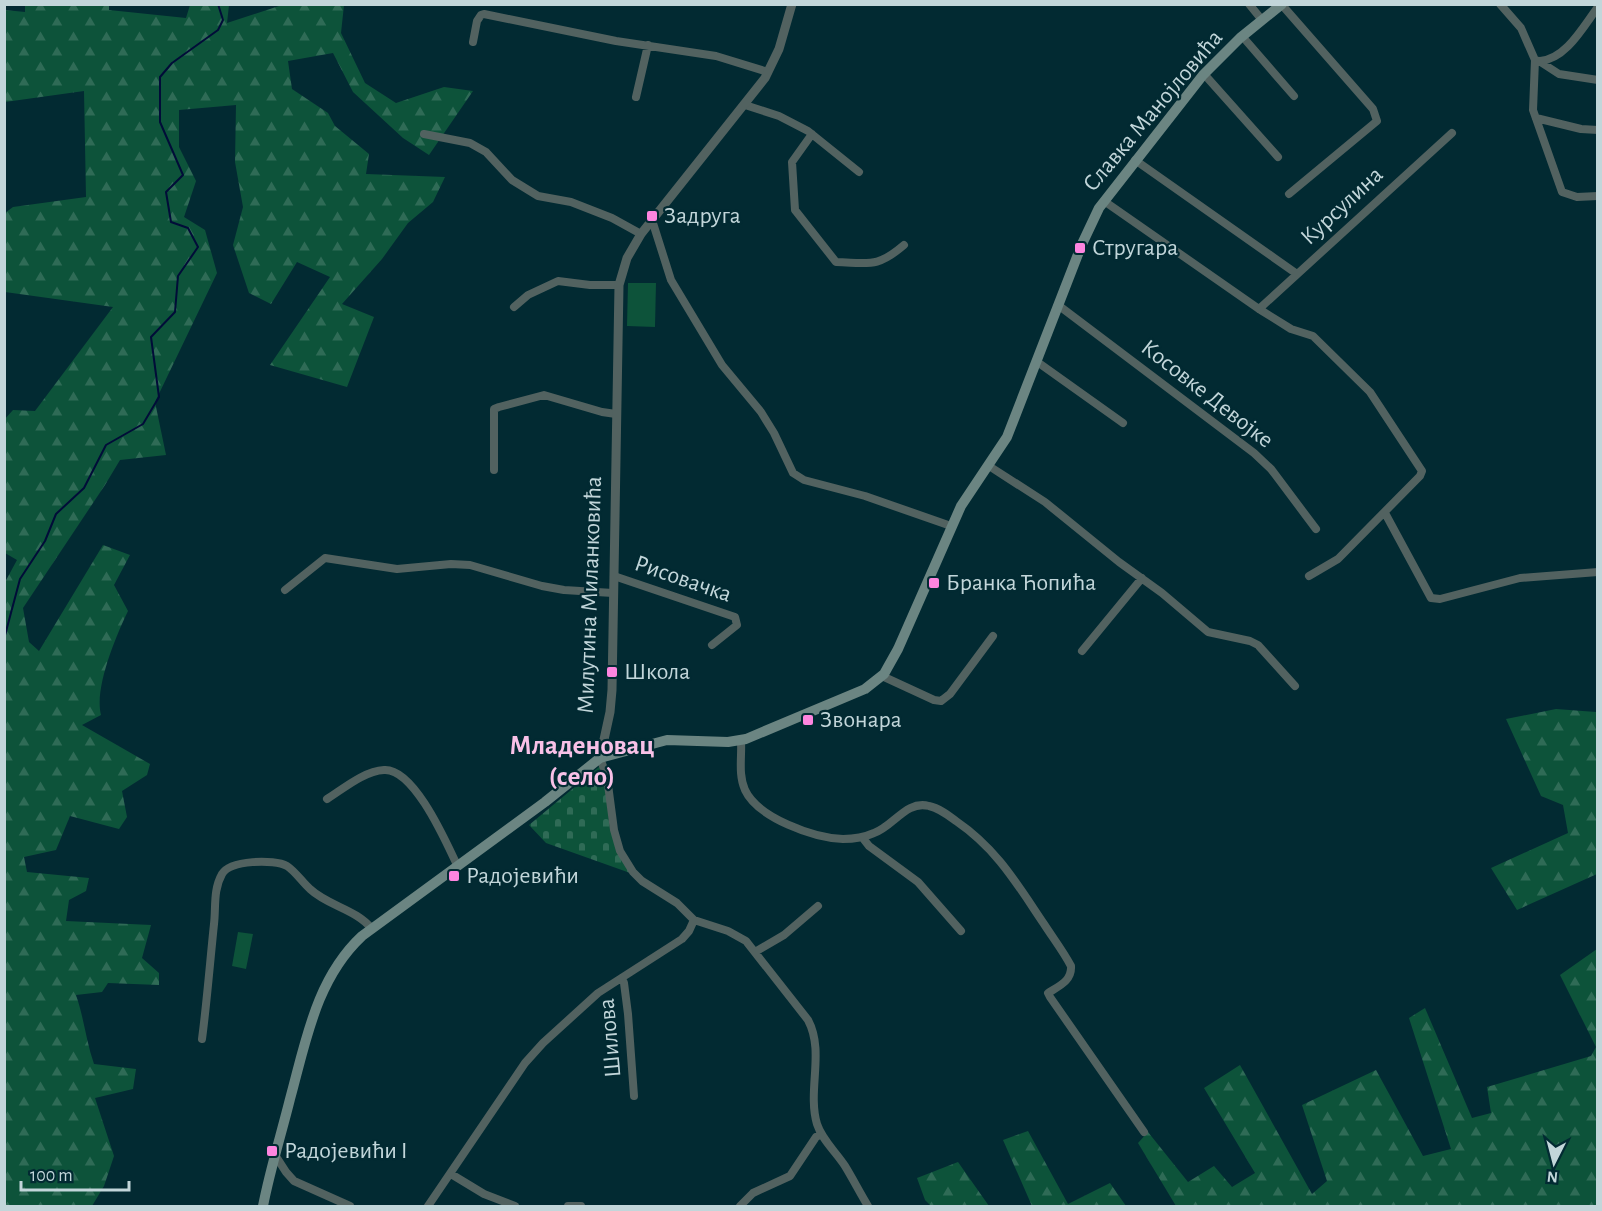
<svg xmlns="http://www.w3.org/2000/svg" width="1602" height="1211" font-family="'Alegreya Sans',sans-serif">
<defs>
<pattern id="forest-firs" width="22" height="20" patternUnits="userSpaceOnUse" patternTransform="scale(1.5)"><rect width="22" height="20" fill="#0d533a"/><path d="M5 1l3.5 6h-7zM16 11l3.5 6h-7z" fill="#2f6b56"/></pattern>
<pattern id="cemetery-stones" width="16" height="16" patternUnits="userSpaceOnUse" patternTransform="scale(1.5)"><rect width="16" height="16" fill="#0d533a"/><path d="M2 7V4a2 2 0 0 1 4 0v3zM10 15v-3a2 2 0 0 1 4 0v3z" fill="#2f6b56"/></pattern>
</defs>
<rect width="100%" height="100%" fill="#022a32"/>
<path fill="url(#forest-firs)" d="M109 4V10L186 18 190 5H229L227 23 282 5H344L341 33 365 83 396 103 444 87 473 91 429 155 403 138 353 92 333 53 288 61 292 89 328 113 335 126 369 154 366 174 445 177 433 202 408 223 382 259 342 304 374 317 347 387 270 365 330 277 297 262 271 304 249 293 233 245 243 207 235 162 236 105 179 110V147L196 181 184 217 205 230 217 273 155 402 166 455 120 460 105 485 23 608 29 642 39 651 103 545 130 555 114 585 128 611C116 636 94 688 101 715L82 725 150 764 147 775 122 791 127 817 119 829 70 816 56 850 24 857 27 872 89 878 86 891 69 900 66 921 151 925 142 958 159 973V985L108 983 102 992 76 995C84 1018 86 1041 94 1064L136 1069 133 1089 95 1098 114 1156 104 1186 92 1206H5L4 584 17 560 5 553 4 420 13 410 35 411 113 307 5 292V213L13 207 86 197 84 91 5 102V10L25 12V5Z
M1556 709 1596 712 1597 716V874L1517 910 1491 868 1568 833 1563 805 1541 796 1506 719Z
M1597 949V1206H1176L1138 1143 1148 1132 1188 1182 1214 1166 1232 1187 1255 1173 1204 1088 1240 1065 1312 1194 1327 1181 1302 1105 1376 1070 1423 1156 1451 1149 1409 1018 1425 1008 1472 1118 1491 1113 1487 1087 1591 1056 1596 1047 1560 975Z
M1028 1131 1068 1204 1110 1183 1126 1206H1032L1003 1140Z
M958 1162 989 1206H931L925 1200 917 1178Z"/>
<path fill="url(#cemetery-stones)" d="M600 766 607 791 609 820 616 846 633 874 546 843 529 825Z"/>
<path fill="#0d533a" d="M628 283H656L655 327 627 326Z
M238 932 253 934 246 969 232 966Z"/>
<g fill="none" stroke-linecap="round" stroke-linejoin="round">
<path stroke="#010c38" stroke-width="2" d="M4 639 20 579 45 541 56 514 84 488 106 445 143 424 159 397 151 337 175 312 178 276 198 247 188 228 171 222 166 192 183 175 160 122V77L172 63 218 30 223 20 218 4"/>
<path stroke="#526260" stroke-width="8" d="M1249 4 1262 20
M1500 4 1521 28 1535 60 1533 110 1562 192 1577 197 1598 196
M1282 5 1373 109 1377 121 1289 194
M1242 36 1294 96
M473 42 477 21 481 15 484 14 616 41 716 56 768 72
M1539 61 1559 74 1598 80
M1540 61C1566 59 1583 27 1598 7
M1204 74 1278 157
M636 97 648 45
M745 105 779 116 808 131 859 172
M1536 118 1581 129 1598 130
M424 134 470 143 486 152 512 180 538 196 571 202 612 218 641 234
M812 134 792 162 795 210 836 262C870 263 877 268 904 245
M1135 160 1297 274
M1104 201 1259 309 1291 329 1313 336 1370 392 1422 471 1420 476 1338 559 1309 576
M652 220 671 280 722 365 761 412 774 433 793 473 804 480 865 496 951 526
M1058 305 1254 453 1271 469 1316 529
M514 307 528 295 558 281 590 285H619
M1259 309 1452 133
M1036 361 1123 423
M989 466 1045 502 1119 562 1162 593 1208 632 1250 641 1258 645 1295 686
M494 470V409L499 407 544 395 602 412 616 414
M1385 513 1431 598 1440 599 1520 578 1598 572
M614 576 735 617 737 625 712 645
M285 590 325 558 397 569 451 564 470 565 542 586 564 590 613 593
M1082 651 1142 578
M882 676 934 700 941 701 950 694 993 636
M741 741C742 757 738 774 745 790 758 818 814 838 843 839 854 839 865 837 874 833 894 826 906 800 929 806 939 808 948 815 956 821 997 849 1017 884 1044 924 1053 938 1063 951 1071 966 1072 981 1059 986 1048 993L1050 997 1144 1132
M600 758 607 777 614 830 620 851 633 872 642 881 677 903 694 920 728 931 746 941 808 1020C825 1052 807 1090 817 1124 822 1140 836 1152 845 1166 853 1179 860 1193 868 1206
M327 799C343 789 364 771 384 770 414 768 446 842 457 865
M862 837 869 846 918 882 961 931
M755 952 784 935 818 906
M622 978 624 983 628 1014 634 1096
M202 1039C207 1001 210 962 214 924 216 907 213 890 222 874 230 860 274 859 287 866 296 872 302 882 310 889 328 906 356 909 372 929
M275 1155 286 1172 294 1181 350 1206
M451 1174 484 1194 515 1206
M428 1206 525 1063 543 1043 598 993 682 939 689 931 694 920
M568 1206H581
M740 1206 753 1193 790 1176 816 1137 821 1134"/>
<path stroke="#526260" stroke-width="9" d="M600 758 610 712 612 690 619 285 627 258 641 234 765 78 779 49 792 4"/>
<path stroke="#6b8582" stroke-width="10" d="M263 1206C270 1170 281 1135 290 1099 306 1041 316 979 362 936L545 802 600 758 667 740 728 742 746 739 865 689 884 674 898 649 961 506 1007 437 1082 244 1099 208 1203 75 1240 38 1282 4"/>
</g>
<g fill="#fe85df" stroke="#022a32" stroke-width="2">
<rect x="646" y="210" width="12" height="12" rx="3"/>
<rect x="1074" y="242" width="12" height="12" rx="3"/>
<rect x="928" y="577" width="12" height="12" rx="3"/>
<rect x="606" y="666" width="12" height="12" rx="3"/>
<rect x="802" y="714" width="12" height="12" rx="3"/>
<rect x="448" y="870" width="12" height="12" rx="3"/>
<rect x="266" y="1145" width="12" height="12" rx="3"/>
</g>
<g text-anchor="middle" dominant-baseline="central" stroke-width="4.5" stroke-linejoin="round" paint-order="stroke">
<g font-size="24" fill="#c2d6da" stroke="#022a32">
<text transform="translate(1153 111) rotate(-50)">Славка Манојловића</text>
<text transform="translate(1342 206) rotate(-43)">Курсулина</text>
<text transform="translate(1207 394) rotate(38)">Косовке Девојке</text>
<text transform="translate(683 579) rotate(19)">Рисовачка</text>
<text transform="translate(590 595) rotate(-88)">Милутина Миланковића</text>
<text transform="translate(610 1038) rotate(-95)">Шилова</text>
</g>
<g font-size="24" fill="#c2d6da" stroke="#022a32" text-anchor="start">
<text x="664" y="216">Задруга</text>
<text x="1092" y="248">Стругара</text>
<text x="946" y="583">Бранка Ћопића</text>
<text x="624" y="672">Школа</text>
<text x="820" y="720">Звонара</text>
<text x="466" y="876">Радојевићи</text>
<text x="284" y="1151">Радојевићи I</text>
</g>
<g font-size="27" font-weight="bold" fill="#f8c1e7" stroke="#022a32">
<text x="582" y="745">Младеновац<tspan x="582" dy="31">(село)</tspan></text>
</g>
</g>
<rect width="1602" height="1211" fill="none" stroke="#c2d6da" stroke-width="12"/>
<g transform="translate(1554 1163) rotate(186)" stroke="#022a32" stroke-width="4.5" paint-order="stroke">
<path d="M0-4.5L10 22L0 15L-10 22Z" fill="#c2d6da"/>
<text y="-9" font-size="16" font-weight="bold" text-anchor="middle" fill="#c2d6da">N</text>
</g>
<path d="M21 1181v9h108v-9" fill="none" stroke="#c2d6da" stroke-width="3"/>
<text x="30" y="1181" font-size="18" fill="#c2d6da" stroke="#022a32" stroke-width="4.5" paint-order="stroke">100 m</text>
</svg>
